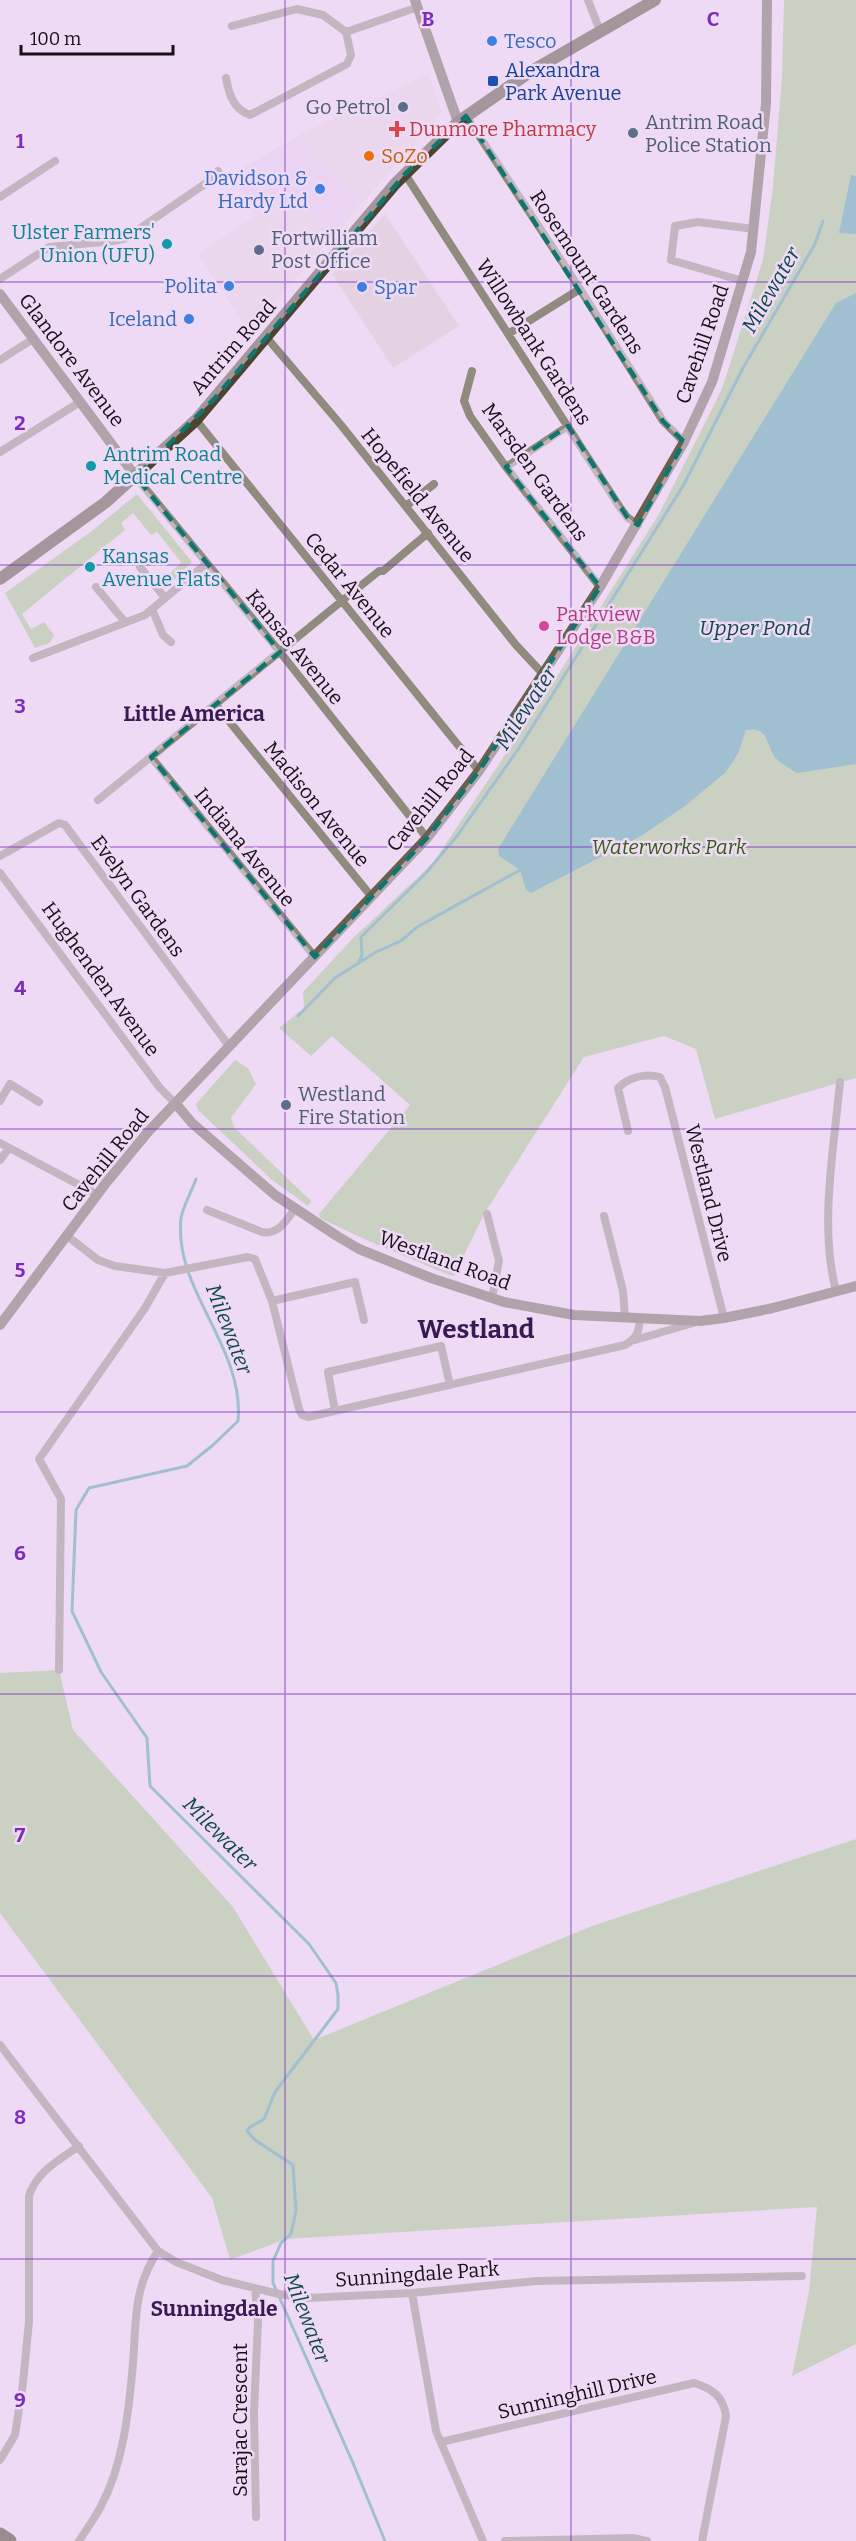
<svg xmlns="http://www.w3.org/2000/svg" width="856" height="2541" font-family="Bitter,serif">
<rect width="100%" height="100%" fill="#efdaf5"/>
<path fill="#e4d2e3" d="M428 74 442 113 249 332 198 254 269 207 276 208 298 201 334 231 361 199 316 160 301 134Z
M385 214 459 326 393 368 332 274Z"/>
<path fill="#e7cdef" d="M301 134 316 160 361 199 333 231 298 201 286 216 276 208 269 207 255 215 231 175Z"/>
<path fill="#9dc384" d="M784 0H856V1078L715 1119 696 1049 664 1036 584 1057 484 1214 454 1276 444 1273 362 1238 320 1218 319 1214 410 1105 332 1036 311 1056 279 1028 304 1008 303 992 353 938 433 863 551 686 659 514 713 407 723 386 763 260 773 186 782 77Z
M137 494 192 562 173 581 169 575 181 562 157 532 151 535 133 513 121 523 125 530 22 614 31 629 44 622 54 635 50 643 35 648 5 593 92 531Z
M235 1060 248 1068 256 1084 231 1118 234 1127 311 1201 308 1206 272 1180 198 1110 196 1104Z
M59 1670 73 1730 233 1907 314 2040 592 1926 856 1839V2344L792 2376 809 2291 817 2207 286 2239 230 2260 212 2198 0 1913V1673Z"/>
<path fill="#40a0a6" d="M851 175 856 176V234L839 233Z
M856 293V764L797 773C790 768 779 763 774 756 766 742 767 726 746 730L738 754 725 773 685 806 641 836 531 893 526 890 520 870 499 856 498 849 836 303Z"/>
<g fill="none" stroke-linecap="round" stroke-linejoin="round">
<path stroke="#40a0a6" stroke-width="3" d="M359 962 362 955 361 937 425 874 457 836 519 748 683 486 743 368 815 244 823 221
M298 1016 335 978 376 952 401 941 417 927 520 870
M196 1179C192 1191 183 1206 181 1218 173 1290 245 1347 238 1421L213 1445 187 1466 89 1488 76 1510 72 1611 101 1672 147 1738 150 1786 309 1944 336 1983 338 1995V2009L275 2092 264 2119 250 2127 247 2131 255 2140 293 2165 296 2211 291 2234 281 2243 273 2261V2283L353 2463 385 2541"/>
<path stroke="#8f8b7e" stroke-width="8" d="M588 0 600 31
M232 26 297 9 323 15 346 32
M226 78C229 94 233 109 250 115L347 64 351 55 346 32 418 7
M466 116 580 289 663 421 684 442
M405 174 619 506 627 517 638 525
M0 197 55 161
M0 279 49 247 113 241 126 238 212 179 218 171
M743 281 671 260 675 226 698 222 754 229
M508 334 580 289
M267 338 341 425 516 645 543 674
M0 360 33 339
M472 371 464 401 470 416 506 467 600 587
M196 420 479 771
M0 452 80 402
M506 467 568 426
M136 477 280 652 427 838
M406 506 434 484
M140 567 165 598
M96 587 125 622
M152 609 163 635 171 642
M33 658 145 615 207 563
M216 705 371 896
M151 757 315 957
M98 800 343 600 379 571H383L428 533
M0 856 59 823 65 825 229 1046
M0 873 160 1088 176 1104
M0 1101 10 1084 39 1102
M628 1131 618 1088C629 1077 645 1073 660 1077L665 1087 724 1318
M0 1143 98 1195
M0 1160 9 1148
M207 1210 262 1232C279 1235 285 1221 295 1209
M487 1214 499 1261 492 1298
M604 1216 623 1291 625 1317
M66 1235 98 1260 115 1266 165 1273 248 1257 255 1259 272 1301 299 1409 302 1415 308 1417 625 1345C637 1338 639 1332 640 1318
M836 1291C819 1226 834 1148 840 1082
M272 1301 355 1282 364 1320
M635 1340 693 1323
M335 1411 328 1372 441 1346 450 1385
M59 1670 61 1499 39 1459 145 1308 165 1273
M0 2045 158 2251 176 2262 222 2280 279 2294 307 2298 412 2293 537 2281 802 2276
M255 2288 258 2321 254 2412 256 2517
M412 2293 436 2431 483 2541
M441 2442 694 2383C713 2389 723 2396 726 2416L702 2541
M0 2460 15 2435 23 2383 29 2321V2196C36 2172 59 2160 79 2146
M79 2541C86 2530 95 2518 101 2506 122 2467 128 2417 132 2374 137 2328 131 2291 158 2251
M505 2541 632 2538 647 2541"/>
<path stroke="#67614e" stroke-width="10" d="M415 0 458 122
M0 294 136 477
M176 1104 192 1123 275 1195 337 1236 359 1249 431 1278 504 1302 574 1315 700 1321 724 1318 773 1308 856 1286
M0 1325 106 1183 147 1133 427 838 479 771 600 587 684 442 712 382 751 252 766 104 767 0"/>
<path stroke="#4b442e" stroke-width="12" d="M0 579 106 502 196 420 395 184 458 122 530 72 655 0"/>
<path stroke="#342c11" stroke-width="15" d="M0 2535 9 2541"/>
</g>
<path d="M0 0H856V2541H0ZM466 116 663 421 684 442 638 525 627 517 568 426 506 467 600 587 479 771 427 838 315 957 151 757 280 652 136 477 215 398 405 174Z" fill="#efdaf5" fill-opacity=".55" fill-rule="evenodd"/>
<path fill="none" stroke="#0f766e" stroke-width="4.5" stroke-dasharray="12 8" stroke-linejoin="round" d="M466 116 663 421 684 442 638 525 627 517 568 426 506 467 600 587 479 771 427 838 315 957 151 757 280 652 136 477 215 398 405 174Z"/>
<path fill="none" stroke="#7b2cbf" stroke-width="1.5" stroke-opacity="0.55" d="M285 0V2541M571 0V2541M0 282H856M0 565H856M0 847H856M0 1129H856M0 1412H856M0 1694H856M0 1976H856M0 2259H856"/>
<g fill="#3f7fe0" stroke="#efdaf5" stroke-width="2">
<circle cx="492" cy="41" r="6"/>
<circle cx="320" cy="189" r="6"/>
<circle cx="229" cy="286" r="6"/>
<circle cx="362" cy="287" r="6"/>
<circle cx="189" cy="319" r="6"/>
</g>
<rect fill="#1a4fb4" stroke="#efdaf5" stroke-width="2" x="487" y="75" width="12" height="12" rx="3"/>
<g fill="#5c6f8a" stroke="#efdaf5" stroke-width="2">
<circle cx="403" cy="107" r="6"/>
<circle cx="633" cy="133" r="6"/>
<circle cx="259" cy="250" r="6"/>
<circle cx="286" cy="1105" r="6"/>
</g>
<path fill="#e0444e" stroke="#efdaf5" stroke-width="2" d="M394 120h6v6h6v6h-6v6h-6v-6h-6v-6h6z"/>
<circle fill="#e8710a" stroke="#efdaf5" stroke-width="2" cx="369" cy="156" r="6"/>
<g fill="#0f9aa8" stroke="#efdaf5" stroke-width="2">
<circle cx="167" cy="244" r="6"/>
<circle cx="91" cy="466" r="6"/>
<circle cx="90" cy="567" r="6"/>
</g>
<circle fill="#d1479c" stroke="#efdaf5" stroke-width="2" cx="544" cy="626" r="6"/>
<g text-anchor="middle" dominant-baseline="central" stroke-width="5" stroke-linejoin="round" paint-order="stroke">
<g font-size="20" fill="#366cbe" stroke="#efdaf5" text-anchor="end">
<text x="504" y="41" text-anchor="start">Tesco</text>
<text x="308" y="178">Davidson &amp;<tspan x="308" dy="23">Hardy Ltd</tspan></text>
<text x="217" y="286">Polita</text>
<text x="374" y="287" text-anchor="start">Spar</text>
<text x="177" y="319">Iceland</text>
</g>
<g font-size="20" fill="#164399" stroke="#efdaf5" text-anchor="start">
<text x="505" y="70">Alexandra<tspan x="505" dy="23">Park Avenue</tspan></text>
</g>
<g font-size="20" fill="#4e5e75" stroke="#efdaf5" text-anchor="start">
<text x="391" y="107" text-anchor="end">Go Petrol</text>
<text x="645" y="122">Antrim Road<tspan x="645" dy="23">Police Station</tspan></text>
<text x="271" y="238">Fortwilliam<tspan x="271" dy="23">Post Office</tspan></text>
<text x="298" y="1094">Westland<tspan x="298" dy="23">Fire Station</tspan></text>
</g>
<g font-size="20" fill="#be3a42" stroke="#efdaf5" text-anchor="start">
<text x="409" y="129">Dunmore Pharmacy</text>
</g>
<g font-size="20" fill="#c56008" stroke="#efdaf5" text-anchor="start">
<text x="381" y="156">SoZo</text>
</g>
<g font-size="20" fill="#0d838f" stroke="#efdaf5" text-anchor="start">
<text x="155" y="232" text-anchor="end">Ulster Farmers'<tspan x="155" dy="23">Union (UFU)</tspan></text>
<text x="103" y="454">Antrim Road<tspan x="103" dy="23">Medical Centre</tspan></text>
<text x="102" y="556">Kansas<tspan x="102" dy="23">Avenue Flats</tspan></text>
</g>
<g font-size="20" fill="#171019" stroke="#efdaf5">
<text transform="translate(587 272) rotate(57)">Rosemount Gardens</text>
<text transform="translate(534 342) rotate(57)">Willowbank Gardens</text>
<text transform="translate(702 344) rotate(-71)">Cavehill Road</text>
<text transform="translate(233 347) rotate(-49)">Antrim Road</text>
<text transform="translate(72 360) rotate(53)">Glandore Avenue</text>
<text transform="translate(535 472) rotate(54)">Marsden Gardens</text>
<text transform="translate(418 495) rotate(51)">Hopefield Avenue</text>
<text transform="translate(350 585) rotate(51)">Cedar Avenue</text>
<text transform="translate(295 647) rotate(51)">Kansas Avenue</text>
<text transform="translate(430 800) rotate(-51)">Cavehill Road</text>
<text transform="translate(317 804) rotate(51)">Madison Avenue</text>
<text transform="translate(245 847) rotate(51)">Indiana Avenue</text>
<text transform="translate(138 896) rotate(54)">Evelyn Gardens</text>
<text transform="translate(101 979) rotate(54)">Hughenden Avenue</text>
<text transform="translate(105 1160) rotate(-51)">Cavehill Road</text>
<text transform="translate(709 1193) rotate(76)">Westland Drive</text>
<text transform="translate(445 1260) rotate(20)">Westland Road</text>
<text transform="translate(417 2274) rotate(-4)">Sunningdale Park</text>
<text transform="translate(577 2394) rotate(-13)">Sunninghill Drive</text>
<text transform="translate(240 2420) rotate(-90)">Sarajac Crescent</text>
</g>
<g font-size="20" fill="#b23c85" stroke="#efdaf5" text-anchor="start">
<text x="556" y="614">Parkview<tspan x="556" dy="23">Lodge B&amp;B</tspan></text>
</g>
<g font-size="20" font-style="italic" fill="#345d0f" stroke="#efdaf5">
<text x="669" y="847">Waterworks Park</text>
</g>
<g font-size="21" font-style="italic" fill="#0f494c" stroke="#efdaf5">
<text transform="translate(771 290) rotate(-60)">Milewater</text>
<text x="755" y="628">Upper Pond</text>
<text transform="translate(526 708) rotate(-57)">Milewater</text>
<text transform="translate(229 1329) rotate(69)">Milewater</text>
<text transform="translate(220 1834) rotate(45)">Milewater</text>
<text transform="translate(307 2318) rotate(69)">Milewater</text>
</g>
<g font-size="21" font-weight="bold" fill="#3a1a52" stroke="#efdaf5">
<text x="194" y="714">Little America</text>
<text x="214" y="2309">Sunningdale</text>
</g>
<g font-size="26" font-weight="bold" fill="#3a1a52" stroke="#efdaf5">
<text x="476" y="1329">Westland</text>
</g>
</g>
<g font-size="20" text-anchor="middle" font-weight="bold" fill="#7b2cbf" stroke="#efdaf5" stroke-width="5" stroke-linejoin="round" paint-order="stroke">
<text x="428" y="26">B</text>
<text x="713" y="26">C</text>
<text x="20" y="148">1</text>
<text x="20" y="430">2</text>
<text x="20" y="713">3</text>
<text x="20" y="995">4</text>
<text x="20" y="1277">5</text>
<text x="20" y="1560">6</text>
<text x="20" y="1842">7</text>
<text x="20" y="2124">8</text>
<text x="20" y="2407">9</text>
</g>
<path d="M21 45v9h152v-9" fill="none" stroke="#171019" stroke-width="3"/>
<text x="30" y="45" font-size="18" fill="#171019" stroke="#efdaf5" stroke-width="4.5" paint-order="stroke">100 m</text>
</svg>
